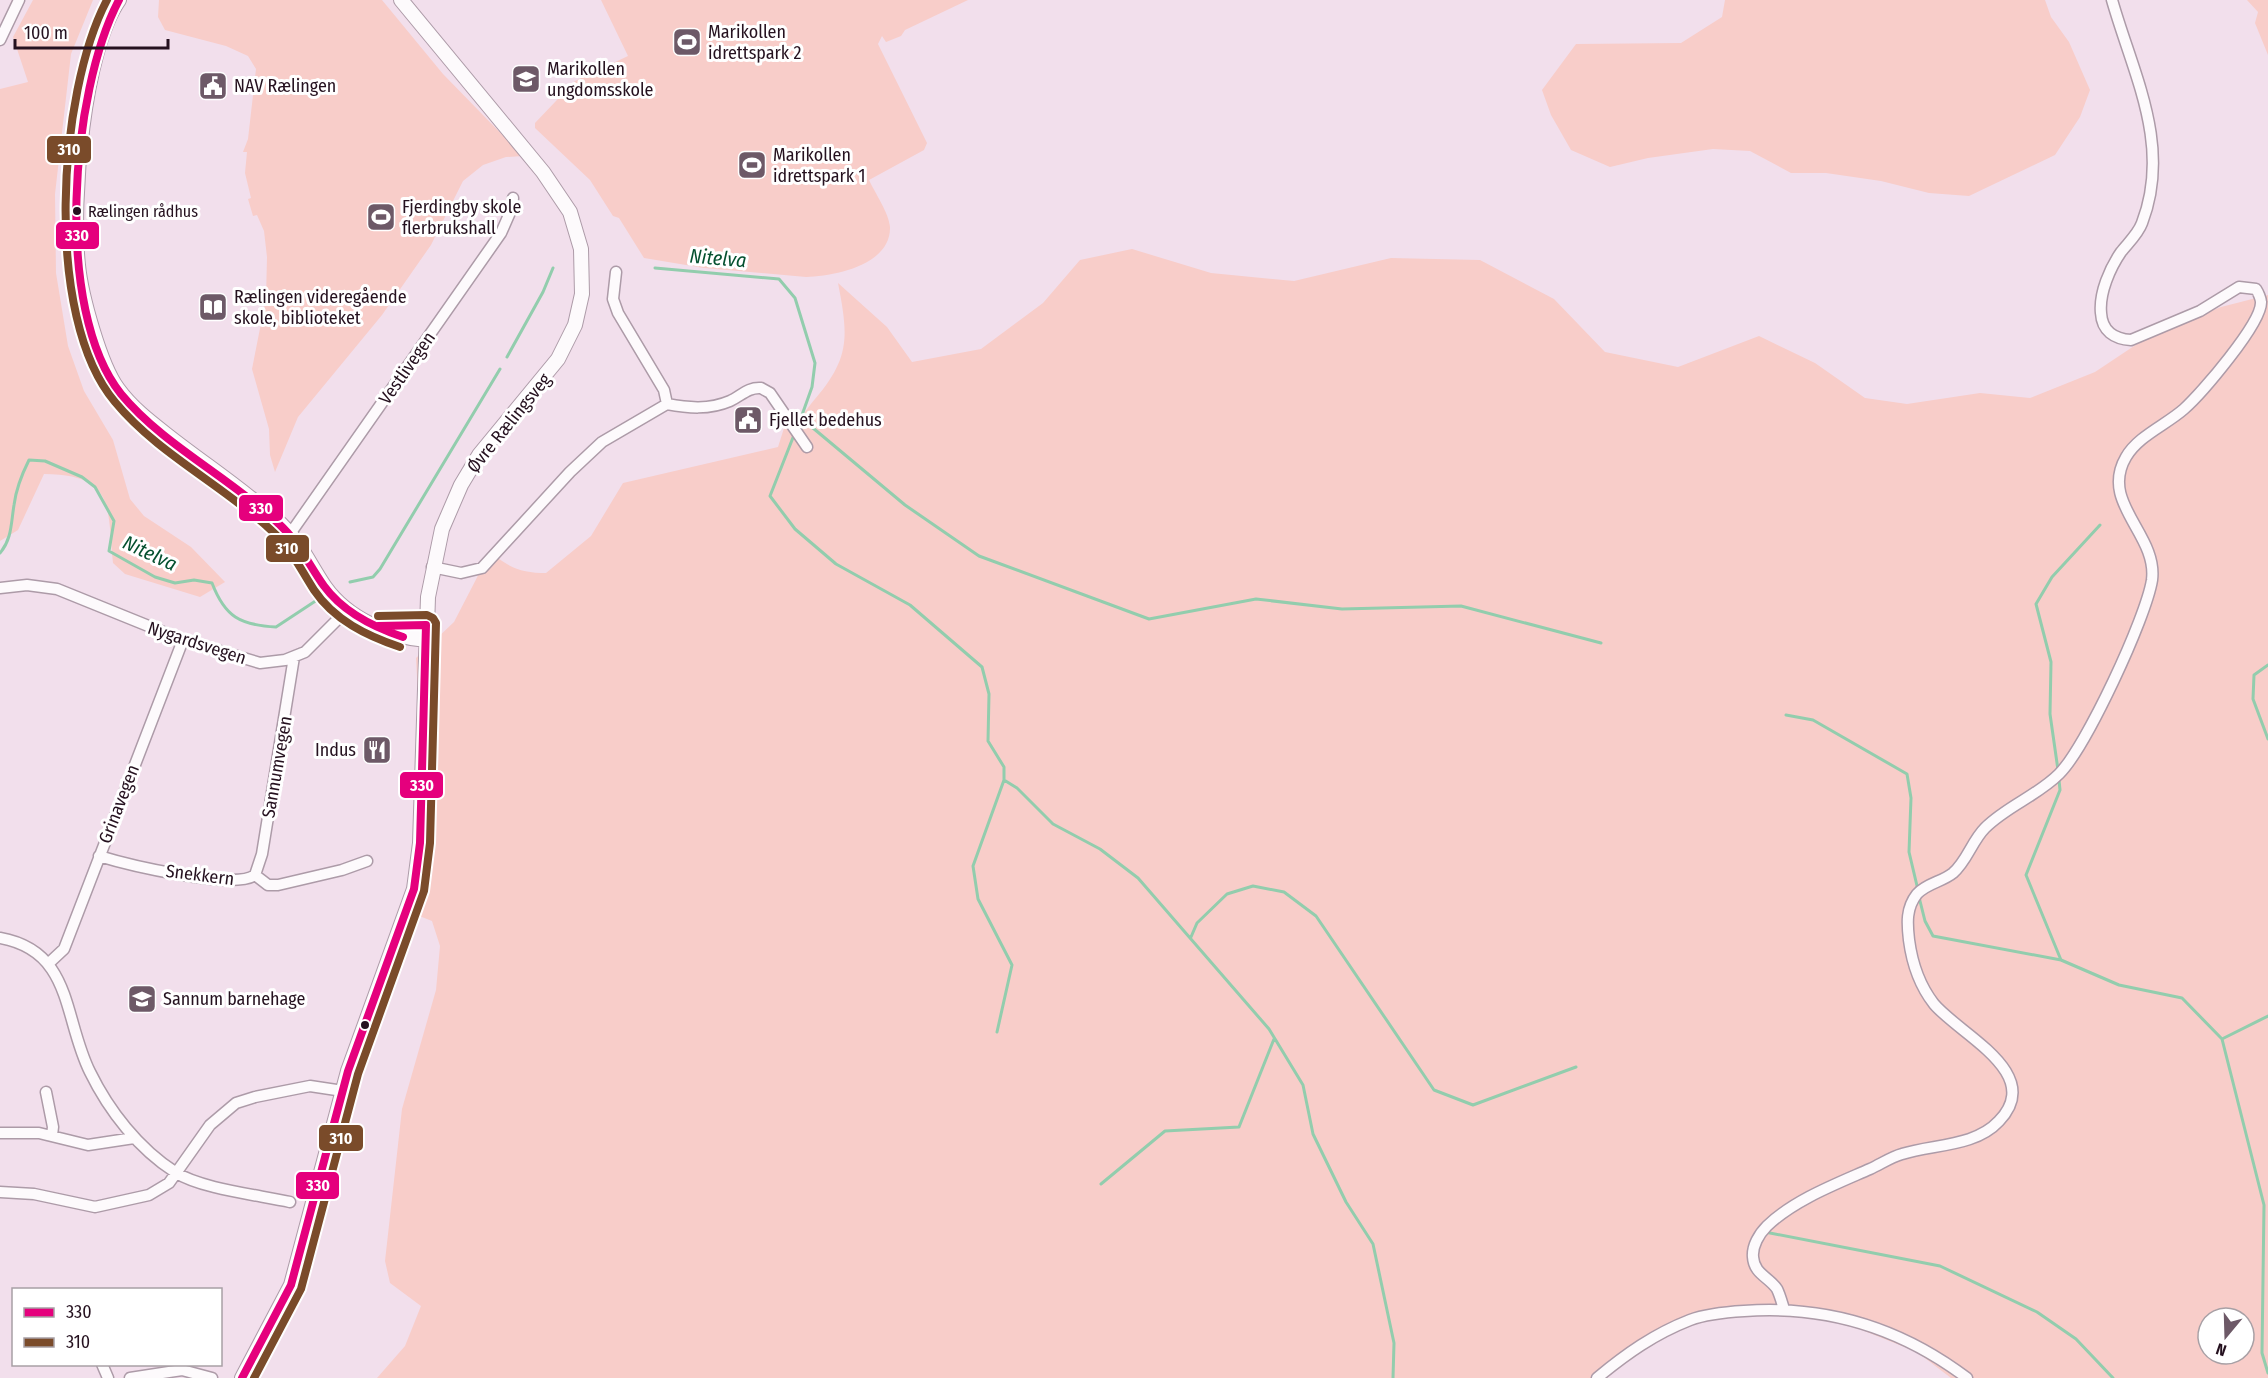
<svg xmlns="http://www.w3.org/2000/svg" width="2268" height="1378" font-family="'Fira Sans Condensed',sans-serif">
<rect width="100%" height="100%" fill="#f2dfec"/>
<path fill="#f8cdc9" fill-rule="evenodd" d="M33 0H93L71 54 55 194 56 273 68 346 84 391 113 440 130 499 144 516 191 547 225 582 200 597 125 574 113 563C107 505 115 475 44 474L18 530 0 541V89L28 82 13 37Z
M159 0H382L443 74 523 156 506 157 483 165 463 181 431 245 382 315 298 417 275 472 270 455 269 429 252 369 266 298 267 257 264 231 257 215 253 216 248 199 251 198 245 173 247 152H243L248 139 256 69 248 56 226 46 165 30 158 17Z
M601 0H968L905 30 901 36 886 42 882 36 878 44 927 143 924 150 869 180C875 193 889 213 890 227 891 265 835 276 806 277L704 268 644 258 619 218 613 216 590 180 535 128V123L575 81 628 56Z
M1725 0H2045L2051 17 2069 42 2090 90 2080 117 2055 155 1969 196 1929 193 1881 181 1826 173H1791L1750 151 1713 149 1648 158 1610 167 1571 150 1551 115 1542 90 1576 44 1681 43 1722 17Z
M2247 0H2268V55L2255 23 2258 12Z
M1132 249 1211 273 1294 281 1391 258 1480 260 1554 299 1605 352 1678 367 1759 336 1815 363 1865 398 1907 404 1980 393 2030 398 2095 372 2152 334 2221 307 2268 295V1378H1951L1917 1352 1842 1322 1805 1316 1746 1313 1704 1320 1651 1339 1600 1378H377L405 1346 421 1306 390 1283 385 1261 402 1109 436 990 440 946 432 921 404 910 419 836 415 790 418 696 416 658 454 622 485 562 494 555C511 569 525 573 546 573L591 536 623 483 778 447 785 425C804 418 803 413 815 399 851 357 848 335 838 283L887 327 912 362 981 349 1043 303 1080 260ZM2208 1318H2244V1354H2208Z"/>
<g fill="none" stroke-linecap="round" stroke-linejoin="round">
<path stroke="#92cdad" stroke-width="3" d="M655 268 779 279 795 298 815 363 812 387 797 429
M507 357 543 292 553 268
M801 418 905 505 979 556 1149 619 1256 599 1342 609 1461 606 1601 643
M794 435 770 496 795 529 836 564 910 605 982 667 989 694 988 741 1004 767V780L1017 788 1053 824 1100 849 1138 878 1269 1029 1303 1085 1313 1134 1346 1202 1373 1244 1394 1343 1393 1378
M0 553C12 539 11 523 14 505 16 489 22 474 29 460L45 461 82 477 95 487 114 521 109 551 155 577 175 583 194 580 212 583C225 617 240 625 276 627L317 600
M350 582 373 577 380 569 500 369
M2268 665 2254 675 2253 699 2268 739
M1786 715 1813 720 1907 774 1911 798 1909 852 1918 890
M2058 770 2050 714 2051 662 2036 604 2052 577 2100 525
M2059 780 2060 790 2026 875 2061 960
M1919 897 1925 921 1933 936 2061 960 2119 985 2182 998 2222 1039 2264 1205 2262 1353 2268 1373
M1191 937 1197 923 1227 894 1253 886 1284 892 1316 916 1434 1090 1473 1105 1576 1067
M997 1032 1012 965 978 899 973 866 1004 780
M2222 1039 2268 1016
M1101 1184 1165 1131 1239 1127 1274 1039
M1765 1232 1940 1266 2037 1312 2076 1339 2113 1378"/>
<g stroke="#ad9ba8" stroke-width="13">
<path id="street" d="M0 40 19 0
M616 272 613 299 618 313 664 390 667 404
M667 404C688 408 709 410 730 401 741 396 748 387 761 388L770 393 807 447
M290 534 501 233 512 208 513 198
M432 567 461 573 482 568 570 472 602 442 667 404
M0 588 27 585 57 589 183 640 260 663 285 660 305 652 347 610
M99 856C125 864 235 891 255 875
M255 875 262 854 294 657
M255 875 268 885H278L342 870 367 861
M0 938C73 951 63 1018 90 1072 109 1111 139 1149 175 1172 201 1189 259 1195 290 1202
M49 963 64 949 183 640
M46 1092 53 1127 52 1135
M0 1133H39L88 1145 134 1138
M0 1192 34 1194 95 1207 149 1195 169 1183 210 1125 236 1103 255 1097 310 1086 343 1091
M1784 1309C1782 1303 1780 1295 1777 1289 1769 1277 1754 1274 1753 1257 1752 1246 1759 1234 1767 1226 1794 1200 1836 1184 1870 1169 1881 1164 1891 1157 1902 1154 1933 1144 1975 1147 1999 1121 2045 1073 1960 1035 1934 1004 1920 986 1912 963 1909 940 1907 923 1906 908 1917 894 1927 883 1942 882 1953 873 1967 861 1972 841 1985 828 2007 806 2037 796 2059 774 2086 747 2146 618 2152 580 2158 534 2099 503 2126 457 2138 436 2166 425 2184 409 2201 394 2262 323 2261 302 2261 299 2258 292 2256 289L2239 287 2200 311 2131 340C2114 339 2102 331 2101 313 2099 293 2110 268 2121 252 2128 243 2138 234 2142 223 2172 145 2133 74 2112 0
M102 1364 108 1378
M130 1378 182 1370 212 1378
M1597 1378C1626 1354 1654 1334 1690 1320 1706 1314 1727 1312 1744 1311 1826 1305 1901 1328 1967 1378"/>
</g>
<g stroke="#ad9ba8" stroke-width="16">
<path id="secondary" d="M119 0C83 51 71 201 78 265 81 295 100 365 118 389 131 407 149 421 167 435 205 465 246 491 281 524 301 543 310 565 325 587 347 618 389 637 426 640
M380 626 426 625
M242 1378 291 1285 348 1071 414 889 420 843 428 597 442 529 461 485 479 455 558 359 575 325 582 294 581 249 570 212 543 172 401 0"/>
</g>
<use href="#street" stroke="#fdfafc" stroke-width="10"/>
<use href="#secondary" stroke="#fdfafc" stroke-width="14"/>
<g stroke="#fff" stroke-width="12">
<path id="bus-1" d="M119 0C71 91 53 309 121 394 163 445 231 478 279 524 299 542 309 565 324 586 343 612 373 627 403 637
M242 1378 291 1285 348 1071 414 889 420 843 426 625 378 626"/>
</g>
<g stroke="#fff" stroke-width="12">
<path id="bus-2" d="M107 0C58 93 43 317 115 402 158 454 223 485 272 531 291 548 301 570 314 590 334 620 367 636 400 647
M254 1378 301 1289 358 1074 424 891 430 843 436 623 433 618 427 615 378 616"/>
</g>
<use href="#bus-1" stroke="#e5007d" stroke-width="8"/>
<use href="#bus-2" stroke="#7a4b2a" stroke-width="8"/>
</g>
<defs>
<g id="stadium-square" transform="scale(1.5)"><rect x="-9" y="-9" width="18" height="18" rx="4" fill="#6d5967" stroke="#fff"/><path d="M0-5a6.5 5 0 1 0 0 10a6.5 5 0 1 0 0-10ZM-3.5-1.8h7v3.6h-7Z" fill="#fff"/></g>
<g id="school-square" transform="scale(1.5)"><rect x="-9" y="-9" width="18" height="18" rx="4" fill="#6d5967" stroke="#fff"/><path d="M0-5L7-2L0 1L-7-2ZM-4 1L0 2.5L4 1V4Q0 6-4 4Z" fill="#fff"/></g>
<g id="civic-square" transform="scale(1.5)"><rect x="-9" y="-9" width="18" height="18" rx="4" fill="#6d5967" stroke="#fff"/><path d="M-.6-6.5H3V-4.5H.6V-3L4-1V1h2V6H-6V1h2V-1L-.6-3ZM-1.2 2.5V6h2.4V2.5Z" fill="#fff"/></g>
<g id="library-square" transform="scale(1.5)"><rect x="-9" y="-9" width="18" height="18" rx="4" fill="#6d5967" stroke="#fff"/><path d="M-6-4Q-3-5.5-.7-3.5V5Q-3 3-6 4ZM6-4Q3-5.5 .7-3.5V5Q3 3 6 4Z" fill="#fff"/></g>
<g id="restaurant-square" transform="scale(1.5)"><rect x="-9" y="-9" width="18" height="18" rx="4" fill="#6d5967" stroke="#fff"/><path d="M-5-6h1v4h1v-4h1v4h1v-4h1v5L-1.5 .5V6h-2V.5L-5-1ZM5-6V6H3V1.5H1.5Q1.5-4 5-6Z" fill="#fff"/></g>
</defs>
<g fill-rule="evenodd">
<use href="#stadium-square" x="687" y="42"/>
<use href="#school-square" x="526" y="79"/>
<use href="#civic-square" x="213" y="86"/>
<use href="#stadium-square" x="752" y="165"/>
<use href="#stadium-square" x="381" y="217"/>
<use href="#library-square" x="213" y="307"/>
<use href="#civic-square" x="748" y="420"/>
<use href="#restaurant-square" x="377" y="750"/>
<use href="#school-square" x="142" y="999"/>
</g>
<g fill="#25111f" stroke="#fff" stroke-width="2">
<circle cx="77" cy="211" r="5"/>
<circle cx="365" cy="1025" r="5"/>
</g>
<g text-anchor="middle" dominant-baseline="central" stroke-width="6" stroke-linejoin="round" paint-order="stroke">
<g font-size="16" fill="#25111f" stroke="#fff" text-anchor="start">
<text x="88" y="211">Rælingen rådhus</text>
</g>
<g font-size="18" fill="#25111f" stroke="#fff" text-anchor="start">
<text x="708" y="32">Marikollen<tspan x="708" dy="21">idrettspark 2</tspan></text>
<text x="547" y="69">Marikollen<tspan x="547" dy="21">ungdomsskole</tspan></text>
<text x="234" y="86">NAV Rælingen</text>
<text x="773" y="155">Marikollen<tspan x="773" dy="21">idrettspark 1</tspan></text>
<text x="402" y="207">Fjerdingby skole<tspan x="402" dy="21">flerbrukshall</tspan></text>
<text x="234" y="297">Rælingen videregående<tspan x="234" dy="21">skole, biblioteket</tspan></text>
<text x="769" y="420">Fjellet bedehus</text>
<text x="356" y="750" text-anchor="end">Indus</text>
<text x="163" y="999">Sannum barnehage</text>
</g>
<g font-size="18" fill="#25111f" stroke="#fff">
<text transform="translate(407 368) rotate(-55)">Vestlivegen</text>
<text transform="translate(509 423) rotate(-51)">Øvre Rælingsveg</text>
<text transform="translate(197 643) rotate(18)">Nygardsvegen</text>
<text transform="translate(277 767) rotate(-80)">Sannumvegen</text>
<text transform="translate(119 804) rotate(-69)">Grinavegen</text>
<text transform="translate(200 875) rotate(7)">Snekkern</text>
</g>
<g font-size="20" font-style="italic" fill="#055130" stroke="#fff">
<text transform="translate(718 258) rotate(5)">Nitelva</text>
<text transform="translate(150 553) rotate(25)">Nitelva</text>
</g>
</g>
<g stroke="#fff" stroke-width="2">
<rect x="46" y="135" width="46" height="29" rx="6" fill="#7a4b2a"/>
<rect x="55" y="221" width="45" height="29" rx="6" fill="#e5007d"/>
<rect x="238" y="494" width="46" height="28" rx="6" fill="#e5007d"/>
<rect x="265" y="534" width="45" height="29" rx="6" fill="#7a4b2a"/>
<rect x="399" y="771" width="45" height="28" rx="6" fill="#e5007d"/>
<rect x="318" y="1124" width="46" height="28" rx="6" fill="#7a4b2a"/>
<rect x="295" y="1171" width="45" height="29" rx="6" fill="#e5007d"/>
</g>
<g font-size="16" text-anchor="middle" font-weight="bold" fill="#fff">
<text x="69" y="155">310</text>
<text x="77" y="241">330</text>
<text x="261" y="514">330</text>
<text x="287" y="554">310</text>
<text x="422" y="791">330</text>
<text x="341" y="1144">310</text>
<text x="318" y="1191">330</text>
</g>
<rect x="12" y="1288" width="210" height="78" fill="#ffffff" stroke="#a8a0a5" stroke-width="1.5"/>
<rect x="24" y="1308" width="30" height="9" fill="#e5007d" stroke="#a8a0a5" stroke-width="1.5"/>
<text x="66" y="1318" font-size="18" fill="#25111f">330</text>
<rect x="24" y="1338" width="30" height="9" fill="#7a4b2a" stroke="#a8a0a5" stroke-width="1.5"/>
<text x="66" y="1348" font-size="18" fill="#25111f">310</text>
<g transform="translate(2226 1336) rotate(199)"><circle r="28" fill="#ffffff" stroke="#a8a0a5" stroke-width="1.5"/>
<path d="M0-4.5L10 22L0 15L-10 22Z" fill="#6d5967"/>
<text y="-9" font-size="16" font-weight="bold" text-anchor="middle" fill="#25111f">N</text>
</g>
<path d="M15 39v9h153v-9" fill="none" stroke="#25111f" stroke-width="3"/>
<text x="24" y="39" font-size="18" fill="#25111f" stroke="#ffffff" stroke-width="4.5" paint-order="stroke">100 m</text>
</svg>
